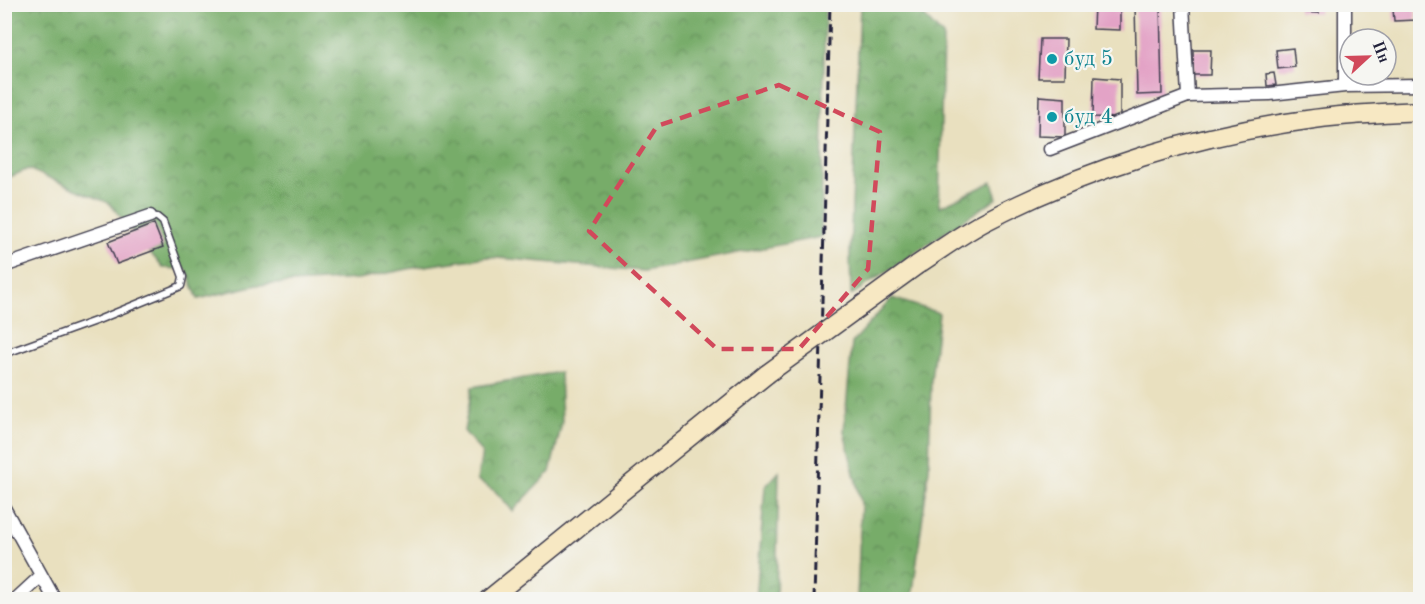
<svg xmlns="http://www.w3.org/2000/svg" width="1425" height="604" font-family="'Old Standard TT',serif">
<defs>
<pattern id="forest-crowns" width="20" height="18" patternUnits="userSpaceOnUse" patternTransform="scale(1.5)"><rect width="20" height="18" fill="#77ac69"/><path d="M2 6a3 3 0 1 1 6 0M12 15a3 3 0 1 1 6 0" fill="none" stroke="#618c58"/></pattern>
</defs>
<rect width="100%" height="100%" fill="#f6f6f2"/>
<filter id="ink" filterUnits="userSpaceOnUse"><feTurbulence type="fractalNoise" baseFrequency=".0167" numOctaves="2"/><feDisplacementMap in="SourceGraphic" scale="12" xChannelSelector="R" yChannelSelector="G"/><feConvolveMatrix kernelMatrix="1 2 1 2 8 2 1 2 1" color-interpolation-filters="sRGB"/></filter>
<filter id="wash" filterUnits="userSpaceOnUse"><feTurbulence type="fractalNoise" baseFrequency=".008" numOctaves="4" result="noise"/><feDisplacementMap in="SourceGraphic" scale="24" xChannelSelector="R" yChannelSelector="G"/><feGaussianBlur stdDeviation="1.35" result="paint"/><feColorMatrix in="noise" values="0 0 0 0 0 0 0 0 0 0 0 0 0 0 0 0 0 1.4 0 .05"/><feComposite in="paint" operator="in"/></filter>
<g filter="url(#wash)">
<rect width="100%" height="100%" fill="#e9e0bf"/>
<path fill="url(#forest-crowns)" stroke="#4c6752" stroke-width="1.5" d="M5 5H825L821 237 644 271 487 257 418 267 358 279 257 285 198 299 186 269 163 268 109 203 28 169 5 179Z
M860 5H921V13L943 36 939 207 992 182 997 198 851 295 850 255Z
M892 298 939 313 931 380 929 469 912 599H857L861 503 844 431 852 343Z
M560 372 562 423 550 472 513 511 495 491 477 480 482 453 464 431 472 387Z
M779 472 776 599H756L765 487Z"/>
<g id="blocks">
<path fill="#e3a3c6" d="M1094 4H1120V30L1093 29Z
M1135 4H1160L1162 94 1137 95Z
M1298 4H1319V13L1298 12Z
M1415 8 1416 20 1394 21 1393 9Z
M1040 39H1066L1065 78H1038Z
M1293 48 1295 67 1278 69 1276 50Z
M1193 50H1211L1210 75H1193Z
M1274 73 1276 85 1267 86 1266 74Z
M1094 77 1120 79V118L1093 117Z
M1039 96 1065 98V137L1038 136Z
M154 224 163 247 117 264 108 242Z"/>
</g>
</g>
<g filter="url(#ink)">
<use href="#blocks" fill-opacity="0" stroke="#403e4f" stroke-width="1.5"/>
<g fill="none" stroke-linecap="round" stroke-linejoin="round">
<g stroke="#403e4f" stroke-width="9">
<path id="lane" d="M4 354 98 320 181 286 183 277 163 222 157 217 150 216"/>
</g>
<g stroke="#403e4f" stroke-width="15">
<path id="street" d="M1345 86V4
M1188 96 1270 94 1345 86 1420 85
M1050 149 1188 96 1183 4
M4 266 150 216
M4 508 55 600
M15 600 41 576"/>
</g>
<g stroke="#403e4f" stroke-width="21">
<path id="secondary" d="M917 265C940 250 963 233 986 221 1085 169 1197 135 1307 120 1345 114 1383 113 1420 111
M488 600 767 374"/>
</g>
<use href="#lane" stroke="#fff" stroke-width="6"/>
<use href="#street" stroke="#fff" stroke-width="12"/>
<use href="#secondary" stroke="#f7e8c3" stroke-width="18"/>
<path stroke="#22223b" stroke-width="3" stroke-dasharray="9 4.5" stroke-linecap="butt" d="M814 600 830 4"/>
<g stroke="#403e4f" stroke-width="21" stroke-linecap="butt">
<path id="secondary-bridge" d="M767 374 917 265"/>
</g>
<use href="#secondary-bridge" stroke="#f7e8c3" stroke-width="18"/>
</g>
</g>
<path fill="none" stroke="#d1495b" stroke-width="4.5" stroke-dasharray="12 8" stroke-linejoin="round" d="M779 85 880 132 868 269 799 349H717L589 231 657 126Z"/>
<g fill="#0f9aa8" stroke="#f6f6f2" stroke-width="2">
<circle cx="1052" cy="59" r="6"/>
<circle cx="1052" cy="117" r="6"/>
</g>
<g text-anchor="middle" dominant-baseline="central" stroke-width="4.5" stroke-linejoin="round" paint-order="stroke">
<g font-size="21" fill="#0d838f" stroke="#f6f6f2" text-anchor="start">
<text x="1064" y="59">буд 5</text>
<text x="1064" y="117">буд 4</text>
</g>
</g>
<rect width="1425" height="604" fill="none" stroke="#f6f6f2" stroke-width="24"/>
<g transform="translate(1368 57) rotate(68)"><circle r="28" fill="#f6f6f2" stroke="#a1a1a9" stroke-width="1.5"/>
<path d="M0-4.5L10 22L0 15L-10 22Z" fill="#d1495b"/>
<text y="-9" font-size="16" font-weight="bold" text-anchor="middle" fill="#22223b">Пн</text>
</g>
</svg>
